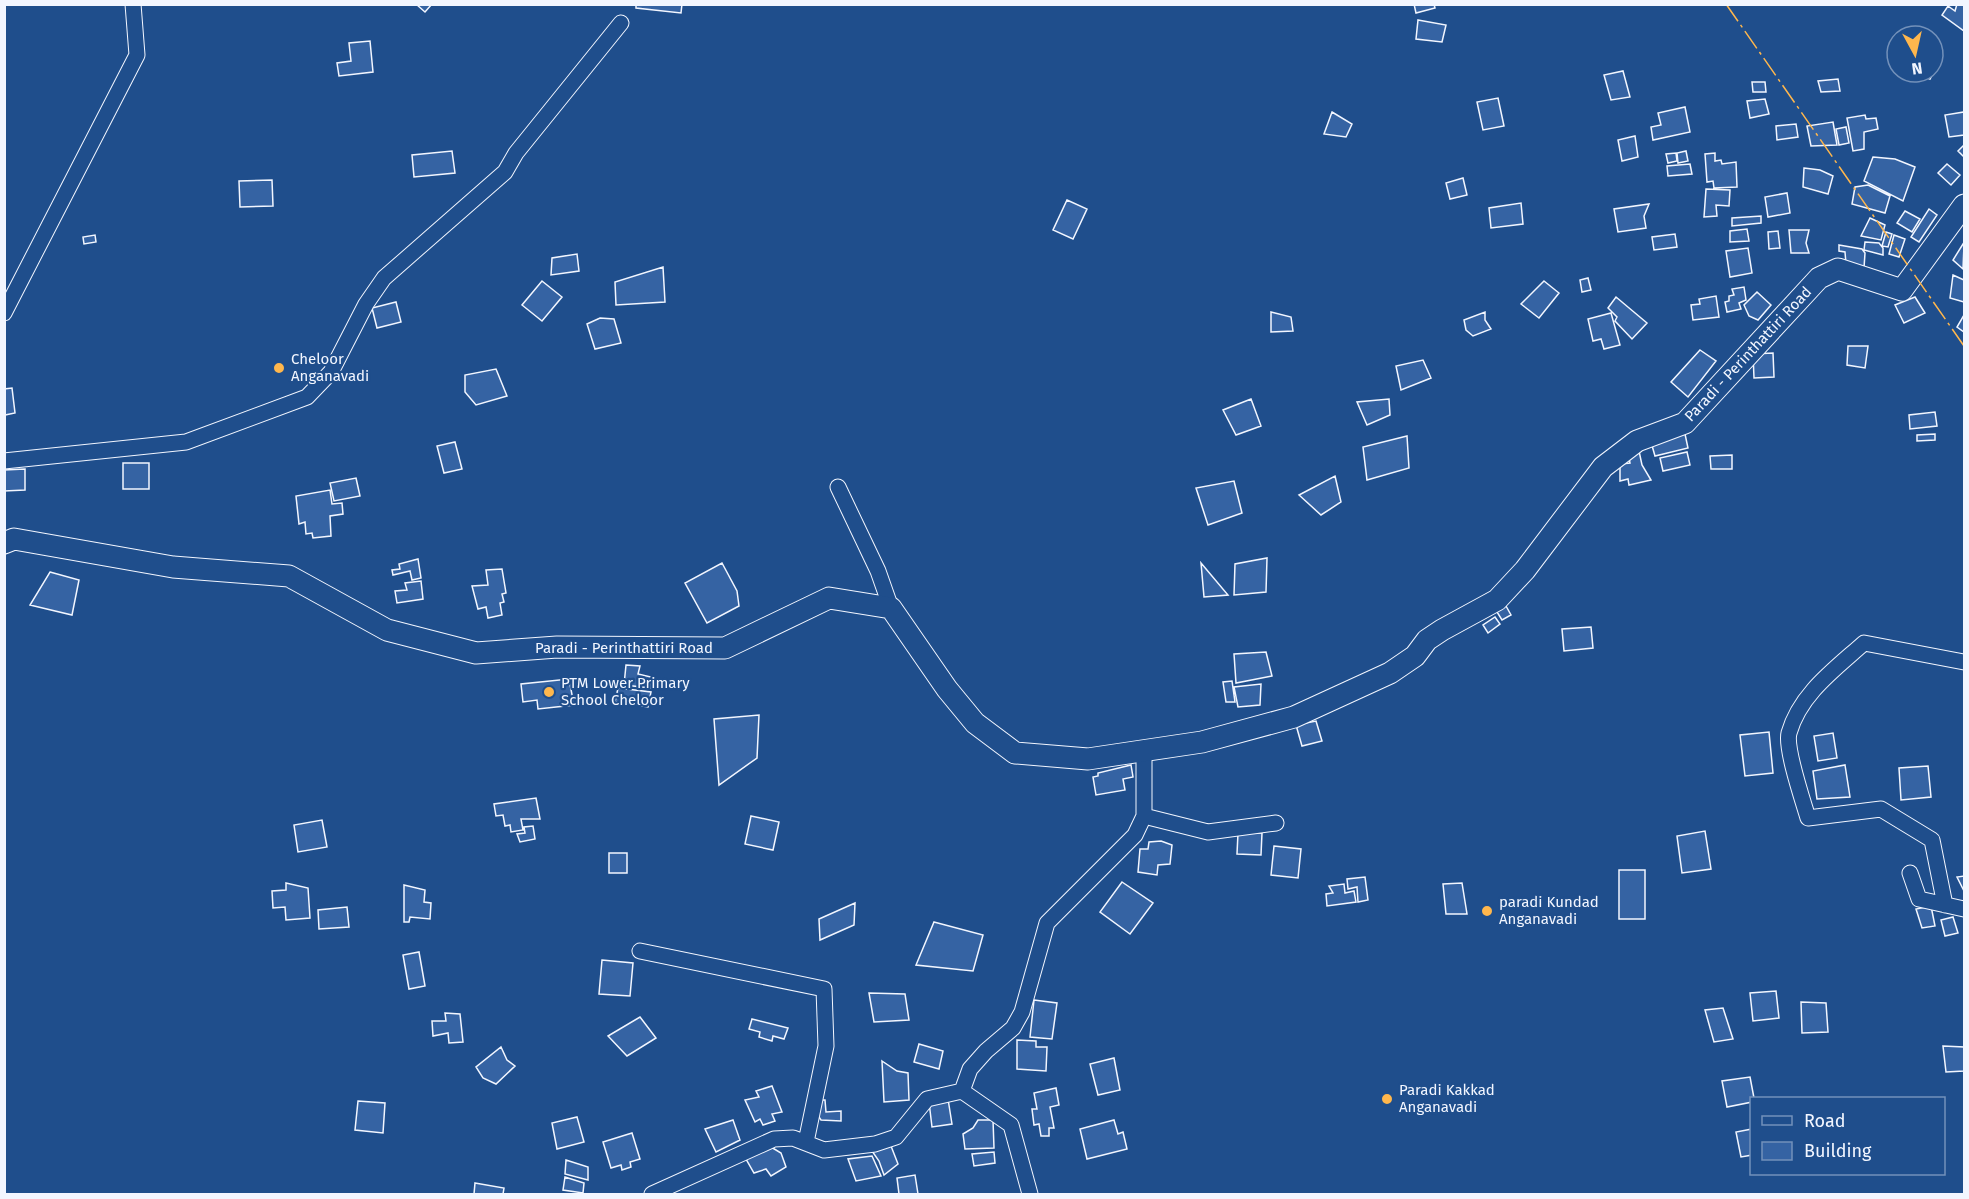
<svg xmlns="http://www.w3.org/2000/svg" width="1969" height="1199" font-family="'Fira Sans',sans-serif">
<rect width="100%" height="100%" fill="#1f4e8c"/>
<path fill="#3563a3" stroke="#f2f6ff" stroke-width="1.5" d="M416 4H432L425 12Z
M636 4H682L681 13 636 8Z
M1414 4H1434L1435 8 1416 13Z
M1957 4H1964V31L1942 15 1948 6 1955 11Z
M1418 20 1446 25 1442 42 1416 39Z
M370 41 373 72 339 76 337 63 351 61 349 43Z
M1933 57 1940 60 1930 79 1912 72H1933Z
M1623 71 1630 97 1611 100 1604 75Z
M1838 79 1840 91 1821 92 1818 81Z
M1752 82H1765L1766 92H1753Z
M1498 98 1504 126 1483 130 1477 102Z
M1765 99 1769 114 1750 118 1747 101Z
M1685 107 1690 132 1653 140 1651 127 1661 125 1658 113Z
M1332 112 1352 124 1346 137 1324 134Z
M1964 112V135L1949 137 1945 115Z
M1865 115 1866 119 1876 118 1878 129 1864 132V149L1853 151 1847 118Z
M1833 122 1837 145 1811 146 1807 126Z
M1796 124 1798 137 1777 140 1776 126Z
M1846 127 1849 143 1839 145 1836 129Z
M1635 136 1638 157 1622 161 1618 140Z
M1964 145V157L1958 151Z
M452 151 455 173 414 177 412 155Z
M1686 151 1688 161 1678 163 1677 153Z
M1676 153 1677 161 1668 163 1666 154Z
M1715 153V161L1721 160 1722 164 1736 162 1737 187 1714 188 1713 181 1707 182 1705 154Z
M1873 157 1895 159 1915 167 1903 201 1864 181Z
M1690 164 1692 174 1668 176 1667 166Z
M1947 164 1960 175 1951 185 1938 173Z
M1804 168 1820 170 1833 176 1828 194 1803 187Z
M1463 178 1467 195 1450 199 1446 183Z
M272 180 273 206 240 207 239 181Z
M1868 185 1890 196 1885 213 1852 204 1855 187Z
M1706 189 1730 190 1729 206 1716 205 1717 216 1704 217Z
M1787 193 1790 213 1768 217 1765 197Z
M1067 200 1087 209 1073 239 1053 230Z
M1521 203 1523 224 1491 228 1489 208Z
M1649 204 1644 216 1646 228 1618 232 1614 209Z
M1929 209 1937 215 1919 242 1911 237Z
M1905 211 1920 219 1912 232 1897 223Z
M1761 216V223L1732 226V218Z
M1870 218 1885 225 1881 240 1861 236Z
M1747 229 1749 241 1730 242V231Z
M1789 230H1809L1806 243 1809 253H1791Z
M1778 231 1780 248 1769 249 1768 232Z
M1886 232 1892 234 1888 247 1882 246Z
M1675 234 1677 247 1654 250 1652 237Z
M95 235 96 242 84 244 83 237Z
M1894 235 1905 239 1899 257 1889 254Z
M1865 242 1879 243 1883 248V255L1864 250Z
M1963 244 1964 245 1963 269 1953 260Z
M1839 245 1862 249 1865 253 1864 268 1846 264 1845 252 1839 251Z
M1748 248 1752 273 1730 277 1726 251Z
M577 254 579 271 551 275 552 258Z
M663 267 665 302 616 305 615 282Z
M1953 275 1964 280V302L1950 298Z
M1588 278 1591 290 1582 292 1580 280Z
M542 281 562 297 542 321 522 305Z
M1544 281 1559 293 1539 318 1521 304Z
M1744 287 1746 300 1739 303 1741 309 1727 312 1725 302 1729 301V296L1734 295 1732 289Z
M1757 292 1771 305 1758 320 1749 316 1744 305Z
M1716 296 1719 317 1693 320 1691 305 1700 304 1699 299Z
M1616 297 1647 323 1632 339 1615 321 1617 317 1608 308Z
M1915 297 1925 313 1904 323 1895 305Z
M396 302 401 322 377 328 372 308Z
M1271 312 1291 317 1293 331 1271 332Z
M1485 312V320L1491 329 1473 336 1466 330 1464 320Z
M1611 313 1620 345 1604 349 1601 339 1593 341 1588 319Z
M1964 315V332L1957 327Z
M600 318 614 319 621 343 595 349 587 324Z
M1848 346H1868L1865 368 1847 365Z
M1700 350 1716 361 1688 397 1671 382Z
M1773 353 1774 377 1754 378 1753 354Z
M1423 360 1431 378 1401 390 1396 366Z
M496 369 507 396 476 405 465 392V375Z
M12 388 15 413 5 415 4 389Z
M1251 399 1261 426 1236 435 1223 410Z
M1389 399 1390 415 1367 425 1357 402Z
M1935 412 1937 426 1910 429 1909 415Z
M1685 434 1688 448 1655 456 1651 442Z
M1935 434V440L1917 441V435Z
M1407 436 1409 468 1367 480 1363 447Z
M455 442 462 469 444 473 437 446Z
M1639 451 1642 465 1651 480 1629 485 1628 479 1620 481V464L1630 463 1628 453Z
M1687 452 1690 465 1663 471 1660 458Z
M1732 455V469H1711L1710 456Z
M123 463H149V489H123Z
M25 469V490L4 491V470Z
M1335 476 1341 502 1321 515 1299 495Z
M356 478 360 496 334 501 330 483Z
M1234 481 1242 513 1208 525 1196 488Z
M330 490 332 504 342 503 343 514 330 516 331 536 313 538 312 533 306 534 305 522 299 524 296 496Z
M1267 558 1266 592 1234 595 1235 564Z
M418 559 421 578 412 580 410 571 393 575 392 570 400 569 399 564Z
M722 563 737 591 739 606 707 623 685 583Z
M1201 563 1228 595 1204 597Z
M502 569 506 593 502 594 504 602 500 603 502 615 488 618 486 607 478 609 472 586 488 585 486 570Z
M50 572 79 580 72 615 30 605Z
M421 581 423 599 397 603 395 591 407 590 405 583Z
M1506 606 1511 615 1502 620 1497 612Z
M1495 617 1500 624 1488 633 1483 625Z
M1591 627 1593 648 1564 651 1562 629Z
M1266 652 1272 676 1236 683 1234 654Z
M626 665 640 666 638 674 651 677V688L624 685Z
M569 679 574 705 538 709 537 700 523 702 521 684Z
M1232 681 1235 702H1226L1223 682Z
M1261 684 1260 705 1238 707 1234 687Z
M618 688 651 692 648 707 615 702Z
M759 715 757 758 719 785 714 719Z
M1316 721 1322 741 1302 746 1296 725Z
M1769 732 1773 773 1745 776 1740 735Z
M1833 733 1837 758 1818 761 1814 736Z
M1131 765 1133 777 1123 779 1125 790 1096 795 1093 777 1098 776V773Z
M1845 765 1850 797 1817 799 1813 771Z
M1928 766 1931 797 1901 800 1899 768Z
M536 798 540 819H521L523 830 511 832 510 825 505 826 503 815 496 816 494 804Z
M751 816 779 822 773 850 745 844Z
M322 820 327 847 298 852 294 825Z
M533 826 535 839 520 842 517 834 525 833 524 827Z
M1705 831 1711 869 1682 873 1677 836Z
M1238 833H1262L1261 855 1237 854Z
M1161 841 1172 845 1170 864 1158 865 1157 875 1138 872 1140 849H1148L1149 842Z
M1274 846 1301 849 1298 878 1271 875Z
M609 853H627V873H609Z
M1619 870H1645V919H1619Z
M1964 876V891L1957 877Z
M1365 877 1368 900 1358 902 1357 887 1348 889 1347 879Z
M1122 882 1153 903 1130 934 1100 912Z
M286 883 308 888 310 918 286 920 285 907 273 908 272 891 286 890Z
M1462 883 1467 914H1446L1443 884Z
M1344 884 1345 893 1354 891 1356 902 1327 906 1326 894 1333 893 1329 886Z
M404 885 425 890 424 902 431 903 430 919 410 917 409 922H404Z
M855 903 854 925 820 940 819 919Z
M1931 906 1935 926 1922 928 1916 909Z
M347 907 349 927 319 929 318 910Z
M1953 917 1958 933 1945 936 1941 920Z
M934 922 983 935 973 971 916 965Z
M419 952 425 986 409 989 403 955Z
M602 960 633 963 630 996 599 994Z
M1776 991 1779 1018 1753 1021 1750 993Z
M869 993 905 994 909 1020 874 1022Z
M1034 1000 1057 1003 1052 1039 1030 1037Z
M1801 1002 1826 1003 1828 1032 1802 1033Z
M1723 1008 1733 1039 1714 1042 1705 1010Z
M445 1013 460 1014 463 1042 449 1043 448 1033 433 1036 432 1021H446Z
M640 1017 656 1038 627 1056 608 1036Z
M752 1019 788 1028 784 1039 773 1036 772 1041 759 1037 760 1032 749 1029Z
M1017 1040 1036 1041V1047H1047L1046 1071 1017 1069Z
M919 1044 943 1051 939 1069 914 1062Z
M1943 1046 1964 1047V1071L1946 1072Z
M501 1047 507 1060 515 1066 496 1084 483 1078 476 1067Z
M1114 1058 1120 1090 1098 1095 1090 1064Z
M882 1061 897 1071 908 1073 909 1100 884 1102Z
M1750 1077 1754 1098 1752 1102 1727 1107 1722 1081Z
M772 1086 782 1112 772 1114 775 1121 763 1125 760 1119 755 1122 745 1100 759 1097 756 1091Z
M1056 1088 1059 1105 1050 1107 1054 1128H1049V1136H1041L1039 1124 1034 1125 1032 1109H1037L1034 1093Z
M948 1099 952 1124 932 1127 929 1102Z
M816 1100H825L826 1112 841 1111V1121L821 1120 817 1114Z
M358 1101 385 1103 383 1133 355 1130Z
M577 1117 584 1142 557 1149 552 1123Z
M733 1120 740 1140 716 1152 705 1129Z
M978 1120H993L994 1148 965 1149 963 1134 973 1128Z
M1114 1120 1118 1134 1123 1132 1127 1149 1087 1159 1080 1129Z
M1752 1129V1155L1741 1157 1736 1132Z
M632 1133 640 1159 630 1162 631 1167 622 1170 621 1165 611 1168 603 1142Z
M891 1146 898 1164 884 1175 879 1161 872 1151Z
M771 1147 781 1153 786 1167 771 1176 766 1169 754 1173 746 1159Z
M994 1152 995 1163 974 1166 972 1154Z
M872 1156 881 1176 856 1181 848 1159Z
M566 1160 588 1167V1180L565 1174Z
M915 1175 918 1194H899L897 1178Z
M565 1177 584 1183 583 1193 563 1190Z
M475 1183 504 1188 503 1194H474Z"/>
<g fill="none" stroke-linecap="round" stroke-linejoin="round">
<g stroke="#f2f6ff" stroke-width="17">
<path id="street" d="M4 313 137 55 133 4
M4 461 186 442 307 397 331 372 366 304 384 278 505 172 516 153 621 23
M838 487 878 571 891 608
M1144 816 1208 832 1276 823
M1910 873 1919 899 1964 909
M1945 905 1932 840 1881 809 1808 818C1803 801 1785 748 1789 733 1800 694 1835 669 1864 643L1964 662
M640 951 824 989 826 1046 806 1142
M962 1091 1011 1125 1030 1194
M652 1194 774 1139 793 1138 824 1150 875 1144 896 1137 927 1099 962 1091 970 1069 986 1051 1013 1028 1022 1012 1047 923 1135 835 1144 816V751"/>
</g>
<g stroke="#f2f6ff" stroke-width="23">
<path id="secondary" d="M4 543 14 539 173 567 289 576 387 630 476 653 557 647 725 648 829 598 891 608 947 689 975 723 1015 753 1088 759 1202 742 1294 717 1390 673 1415 656 1427 640 1442 630 1497 600 1525 570 1603 467 1637 441 1685 423 1819 278 1838 269 1902 290 1964 205"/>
</g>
<use href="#street" stroke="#1f4e8c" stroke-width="15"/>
<use href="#secondary" stroke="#1f4e8c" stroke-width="21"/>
<path stroke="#ffb74d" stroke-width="1.5" stroke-dasharray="21 4.5 3 4.5" stroke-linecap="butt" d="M1726 4 1964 346"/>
</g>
<g fill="#ffb74d" stroke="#1f4e8c" stroke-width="2">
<circle cx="279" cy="368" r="6"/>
<circle cx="549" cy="692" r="6"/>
<circle cx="1487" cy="911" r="6"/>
<circle cx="1387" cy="1099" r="6"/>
</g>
<g text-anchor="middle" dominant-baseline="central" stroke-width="4.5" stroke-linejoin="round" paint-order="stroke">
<g font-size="15" fill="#f2f6ff" stroke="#1f4e8c">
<text transform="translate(1748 354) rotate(-47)">Paradi - Perinthattiri Road</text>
<text x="624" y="648">Paradi - Perinthattiri Road</text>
</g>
<g font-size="15" fill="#f2f6ff" stroke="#1f4e8c" text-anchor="start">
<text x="291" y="359">Cheloor<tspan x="291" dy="17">Anganavadi</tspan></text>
<text x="561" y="683">PTM Lower Primary<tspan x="561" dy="17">School Cheloor</tspan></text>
<text x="1499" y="902">paradi Kundad<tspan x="1499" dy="17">Anganavadi</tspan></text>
<text x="1399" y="1090">Paradi Kakkad<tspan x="1399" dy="17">Anganavadi</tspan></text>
</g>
</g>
<rect width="1969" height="1199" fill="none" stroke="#f2f6ff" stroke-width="12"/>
<rect x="1750" y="1097" width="195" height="78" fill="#1f4e8c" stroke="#7391ba" stroke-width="1.5"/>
<rect x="1762" y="1116" width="30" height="9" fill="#1f4e8c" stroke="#7391ba" stroke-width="1.5"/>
<text x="1804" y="1127" font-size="18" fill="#f2f6ff">Road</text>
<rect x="1762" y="1142" width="30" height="18" fill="#3563a3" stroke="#7391ba" stroke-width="1.5"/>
<text x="1804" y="1157" font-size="18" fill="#f2f6ff">Building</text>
<g transform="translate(1915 54) rotate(172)"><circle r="28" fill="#1f4e8c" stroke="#7391ba" stroke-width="1.5"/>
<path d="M0-4.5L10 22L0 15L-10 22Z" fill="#ffb74d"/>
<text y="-9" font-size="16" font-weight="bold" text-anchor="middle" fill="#f2f6ff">N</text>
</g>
</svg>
